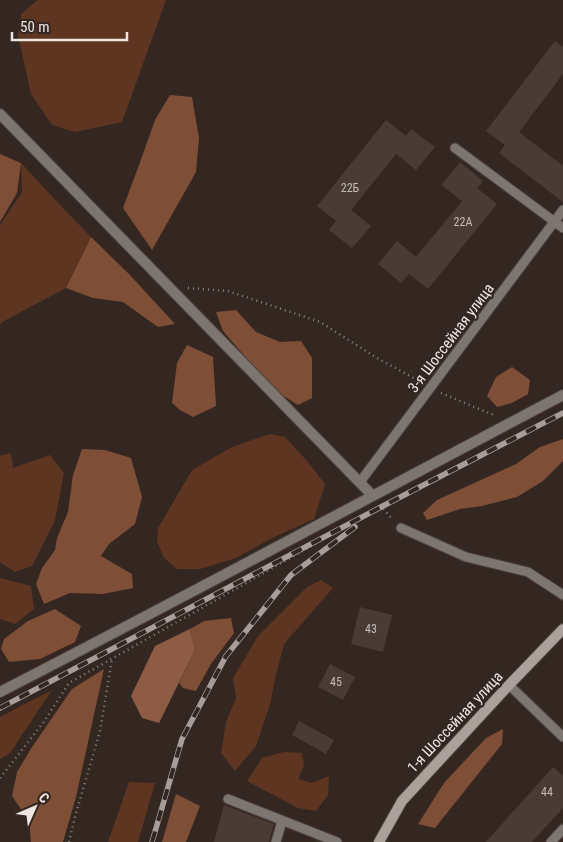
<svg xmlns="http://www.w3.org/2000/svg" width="563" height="842" font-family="'Roboto Condensed',sans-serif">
<rect width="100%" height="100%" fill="#342721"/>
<path fill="#5e3520" d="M38 0H166L122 122 75 132 52 125 31 94 18 35 21 14Z
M21 163 62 207 91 237 66 288 2 322 0 325V225L22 192Z
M270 434 285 437 308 462 325 484 314 519 272 538 236 558 200 569H177L164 558 157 541 158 528 192 470 232 447Z
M11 453 13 468 50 455 64 473 55 520 32 566 15 572 0 562V456Z
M0 578 31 586 34 609 15 624 0 619Z
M321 580 333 588 284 644 276 675 270 704 256 746 235 771 221 753 226 722 236 698 233 678 258 636 307 587Z
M52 690 10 753 0 759V717Z
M284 752 302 753 304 766 298 779 312 783 329 776 328 795 316 811 298 808 247 781 262 758Z
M129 782 155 783 138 842H108Z"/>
<path fill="#7f4e37" d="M170 95 192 97 199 138 196 172 152 250 123 208 139 165 155 120Z
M0 154 21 163 17 193 0 222Z
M91 237 130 275 175 324 158 327 123 302 93 298 66 288Z
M236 310 256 332 280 342 301 341 312 358V398L298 405 282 395 254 367 223 331 216 312Z
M187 345 213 357 216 406 193 417 180 410 172 403 177 363Z
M512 367 530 380 528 394 512 403 497 407 487 396 496 377Z
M563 439V461L543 481 517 497 482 506 460 509 427 520 423 513 437 500 516 464 540 447Z
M82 449 105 450 131 458 142 497 135 524 109 544 101 556 132 574 133 588 103 594 70 593 44 604 36 584 42 568 55 550 57 538 68 512 73 475Z
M55 609 81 626 75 642 40 659 9 662 1 649 4 639 28 621Z
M231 618 234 633 211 664 196 691 183 688 179 683 195 650 190 629 204 621Z
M104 669 76 797 63 842H31L29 821 12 796 17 772 32 747 72 689Z
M503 729 502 744 435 828 418 824 444 783 486 738Z
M176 794 200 806 186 842H162Z"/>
<path fill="#8e5c44" d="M190 629 195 650 159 723 142 718 131 696 155 646Z"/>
<path fill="#4a3b35" d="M555 41 563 47V74L519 132 563 166V202L499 153 505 145 486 131Z
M386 120 406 136 411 129 435 147 416 170 396 154 351 210 371 226 352 248 329 230 336 221 317 206Z
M460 162 483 181 477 188 497 204 428 289 409 274 401 283 378 264 397 241 416 257 462 201 441 185Z
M360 607 392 615 383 652 351 644Z
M330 664 355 677 343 700 318 687Z
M299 721 334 740 326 754 292 735Z
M553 767 563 776V808L532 842H486Z
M224 805 274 824 269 842H214Z"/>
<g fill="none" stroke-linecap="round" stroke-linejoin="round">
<g stroke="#4e423c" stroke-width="11">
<path id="lane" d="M455 148 563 228
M360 482 563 210
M401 528 466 557 528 572 563 595
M509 685 563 737
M228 799 337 842
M276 842 282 821
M551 842 563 829"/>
</g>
<g stroke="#4e423c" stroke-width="12">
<path id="street" d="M0 114 372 495
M0 692C189 595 375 494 563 395"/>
</g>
<g stroke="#4e423c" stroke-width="12">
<path id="secondary" d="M379 842 402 801 509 685 563 629"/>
</g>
<path stroke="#8e837e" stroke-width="2.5" stroke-dasharray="1 4" stroke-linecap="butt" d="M188 288 228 291 320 322 377 358 421 382
M441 393 496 416
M380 505 393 520
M0 778 43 723 69 683 361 518
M69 842 75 817 100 731 112 659"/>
<use href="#lane" stroke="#7d7572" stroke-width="9"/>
<use href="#street" stroke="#7d7572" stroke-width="10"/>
<use href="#secondary" stroke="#aca09b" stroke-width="10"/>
<g stroke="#a89e99" stroke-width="5.5">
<path id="rail" d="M0 708 381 507 563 413
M152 842 182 739 226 656 291 575 355 527"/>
</g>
<use href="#rail" stroke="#342721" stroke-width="4" stroke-dasharray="11" stroke-linecap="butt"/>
</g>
<g text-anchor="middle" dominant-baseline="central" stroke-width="4.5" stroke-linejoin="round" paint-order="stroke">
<g font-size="12" fill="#c6bcb8">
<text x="350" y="188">22Б</text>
<text x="463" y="222">22А</text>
<text x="371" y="629">43</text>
<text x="336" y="682">45</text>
<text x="547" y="792">44</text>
</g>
<g font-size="15" fill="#f0e7e3" stroke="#342721">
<text transform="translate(451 338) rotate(-53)">3-я Шоссейная улица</text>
<text transform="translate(455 722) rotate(-47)">1-я Шоссейная улица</text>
</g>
</g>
<g transform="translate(35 807) rotate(45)" stroke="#342721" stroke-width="4" paint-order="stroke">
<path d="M0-4L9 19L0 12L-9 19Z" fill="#f0e7e3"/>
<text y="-8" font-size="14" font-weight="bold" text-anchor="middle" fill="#f0e7e3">С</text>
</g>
<path d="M12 32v8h115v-8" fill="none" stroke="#f0e7e3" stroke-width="2.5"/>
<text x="20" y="32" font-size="15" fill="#f0e7e3" stroke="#342721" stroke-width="4" paint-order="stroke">50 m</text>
</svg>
